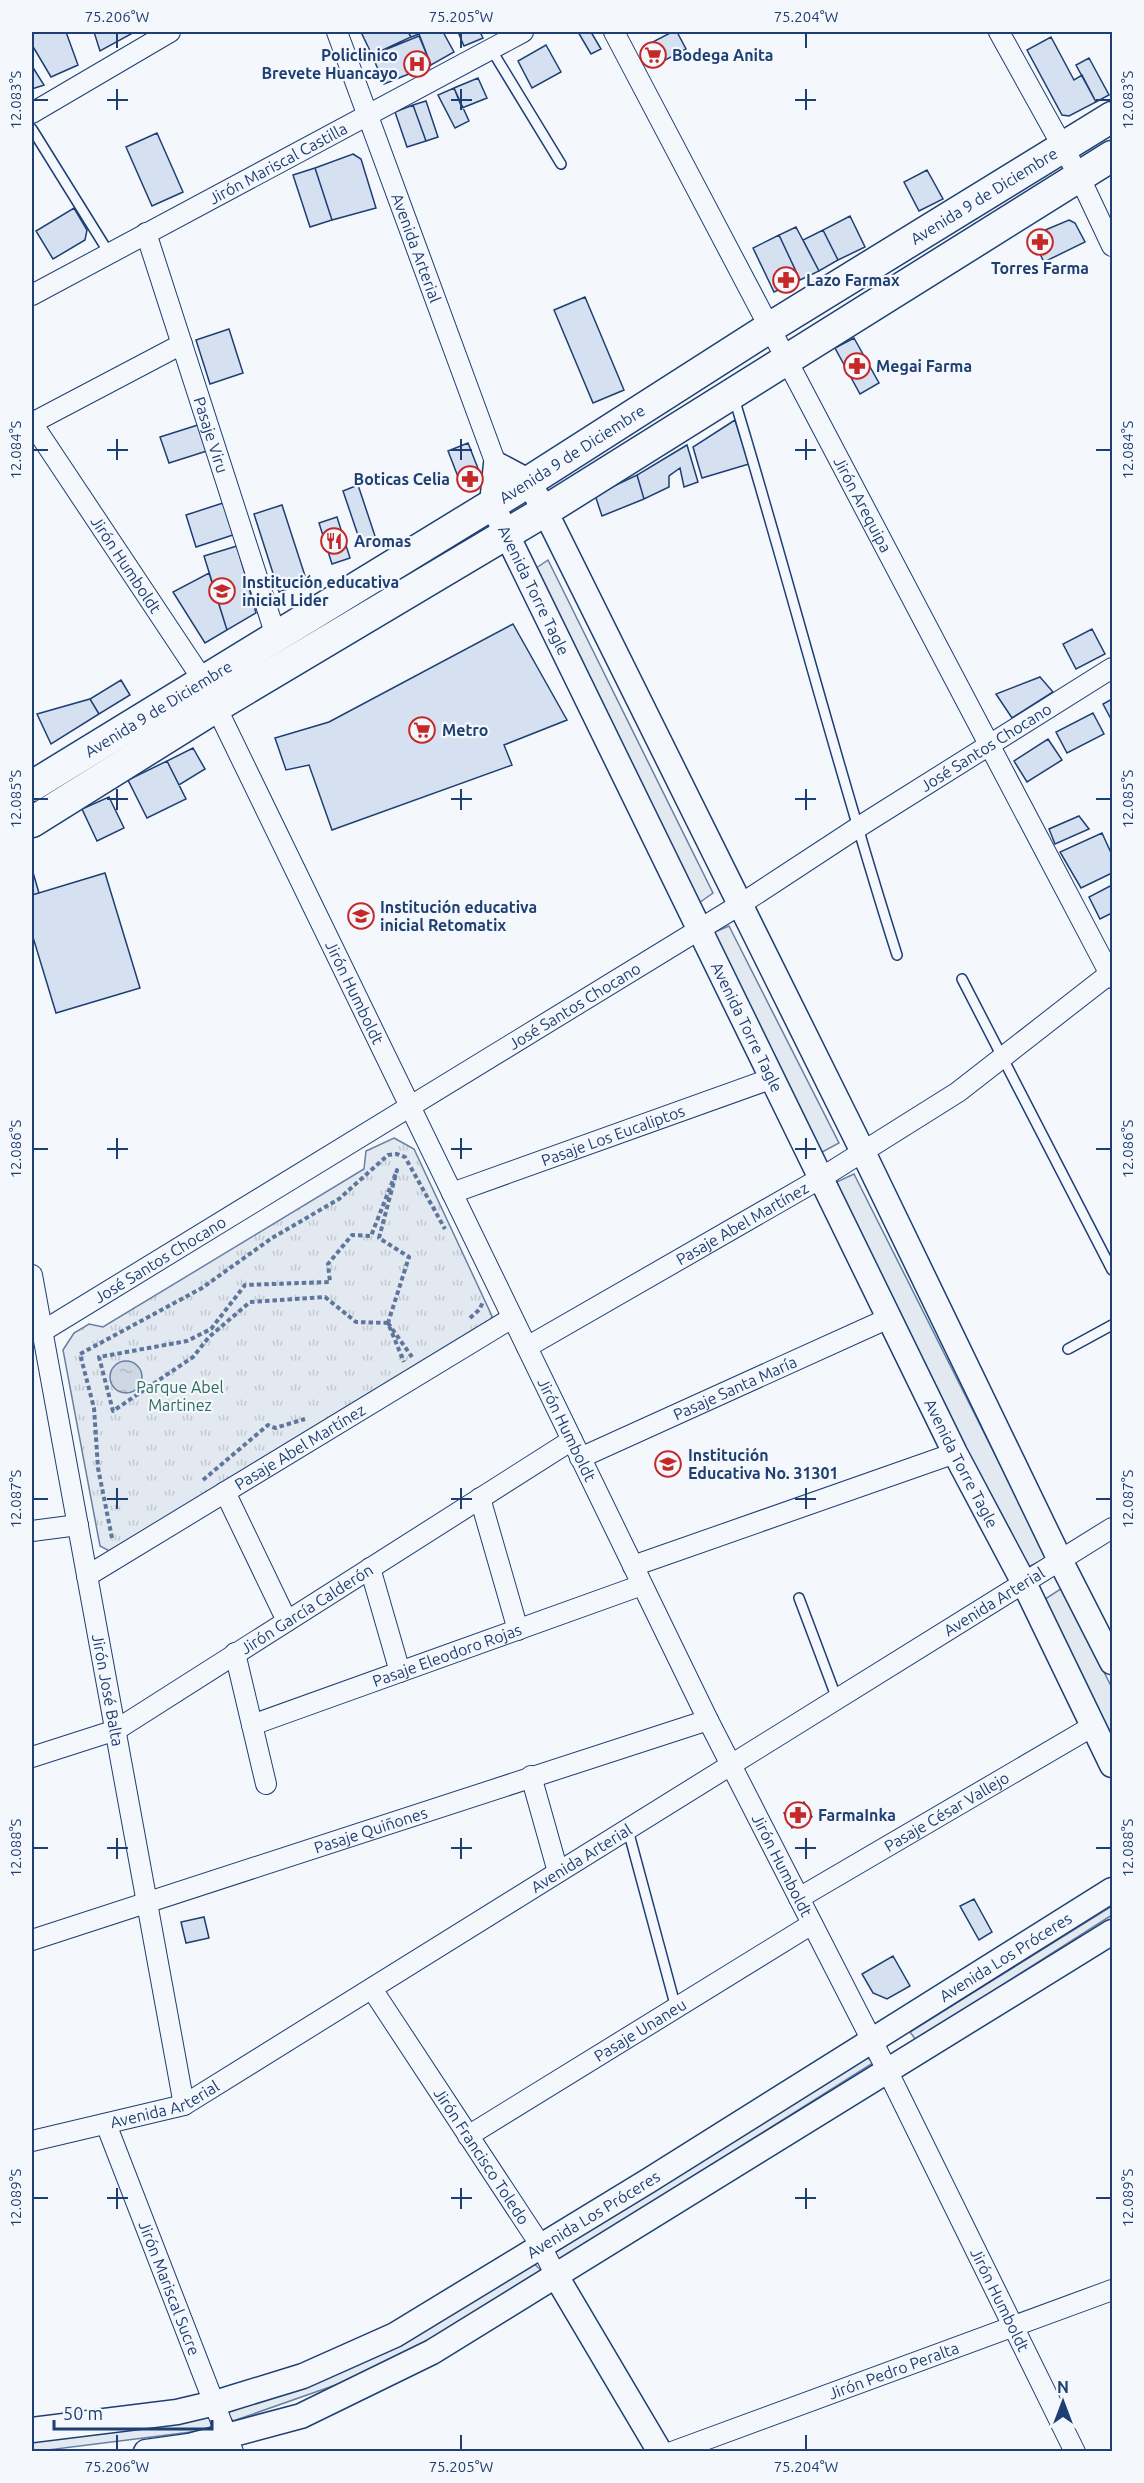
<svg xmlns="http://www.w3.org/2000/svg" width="1144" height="2483" font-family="Ubuntu,sans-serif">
<defs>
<pattern id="park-tufts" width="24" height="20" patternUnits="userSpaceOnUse" patternTransform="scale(1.5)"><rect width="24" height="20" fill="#e3e9f0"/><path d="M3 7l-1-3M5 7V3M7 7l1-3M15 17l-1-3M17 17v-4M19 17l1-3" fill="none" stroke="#c2c9d1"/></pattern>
<pattern id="water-ripples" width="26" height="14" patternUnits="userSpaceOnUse" patternTransform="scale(1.5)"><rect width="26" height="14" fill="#cfd7e4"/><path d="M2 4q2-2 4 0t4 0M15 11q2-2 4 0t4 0" fill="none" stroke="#b1bac7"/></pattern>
</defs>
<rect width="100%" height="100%" fill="#f4f7fb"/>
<path fill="#e3e9f0" stroke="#687fa3" stroke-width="1.5" d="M548 560 713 893 696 905 532 571Z
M729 926 839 1143 815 1156 710 934Z
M854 1174 1047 1558 1022 1570 830 1185Z
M1062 1588 1112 1688V1750L1039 1603Z
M1112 1906V1915L916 2040 910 2032Z
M865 2055 873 2063 560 2260 554 2253Z
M531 2261 543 2272 384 2368 233 2421 227 2413 380 2354Z
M210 2412 215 2429 32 2452V2440Z"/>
<path fill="url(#park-tufts)" stroke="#687fa3" stroke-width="1.5" d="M394 1138 414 1149 492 1316 490 1322 115 1554 100 1546 63 1350 74 1333 89 1324 103 1327 364 1169 366 1151Z"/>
<path fill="url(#water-ripples)" stroke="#687fa3" stroke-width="1.5" d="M110 1377a16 16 0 1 1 32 0a16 16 0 1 1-32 0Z"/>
<path fill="#d5e0f0" stroke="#1d3f73" stroke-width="1.5" d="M32 32H66L78 65 51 77 32 45Z
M94 32H130L131 34 100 51Z
M361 32H408L411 37 372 55Z
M408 32H443L454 52 431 65 419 34 411 37Z
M458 32H480L483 38 464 46Z
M578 32H591L601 49 591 54Z
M672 32H677L686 49 656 65 645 46Z
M419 36 431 65 384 84 372 55Z
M1051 37 1074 80 1082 75 1096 102 1069 116 1062 115 1027 50Z
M546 45 561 72 532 88 518 61Z
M1089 58 1109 95 1096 102 1076 65Z
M32 66 44 85 32 89Z
M478 78 487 98 462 108 454 88Z
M454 88 469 121 455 128 438 95Z
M426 101 438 137 426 141 413 105Z
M413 105 426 141 407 147 395 112Z
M157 133 183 192 152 206 126 147Z
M353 154 361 159 376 208 332 220 315 168Z
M315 168 332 220 310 227 293 175Z
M927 170 943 199 919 211 904 182Z
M74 208 87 230 85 240 53 259 36 231Z
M850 216 865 247 838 260 823 230Z
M1069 220 1075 223 1085 242 1044 262 1031 236Z
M796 227 819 271 800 280 779 235Z
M823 230 838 260 819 271 803 240Z
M779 235 800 280 774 292 753 248Z
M585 297 624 390 593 403 554 310Z
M229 329 243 373 210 384 196 340Z
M854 338 879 383 860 394 835 348Z
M735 420 749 464 702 478 693 447Z
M201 424 210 450 169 463 160 437Z
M468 443 479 471 473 483 462 487 448 451Z
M687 445 698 482 684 487 680 468 669 476V487L644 499 637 475Z
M637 475 644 499 602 516 595 495Z
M358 485 377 542 362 547 343 491Z
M223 503 233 535 196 547 186 515Z
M282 505 307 582 279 592 254 514Z
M337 517 350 558 332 564 319 523Z
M237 546 256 613 227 630 204 556Z
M209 573 227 630 205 643 173 592Z
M513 624 567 720 504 745 512 765 332 830 309 765 286 770 275 738 329 722Z
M1092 629 1105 654 1076 669 1063 644Z
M1040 677 1053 692 1012 718 996 694Z
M121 680 130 695 99 714 90 699Z
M90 699 99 714 51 744 37 714Z
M1112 699V721L1103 704Z
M1093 713 1104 734 1067 753 1056 732Z
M1048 739 1062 760 1027 782 1014 761Z
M193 748 205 769 179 785 167 761Z
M167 761 186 799 147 818 128 780Z
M109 797 124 828 97 841 82 809Z
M1079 816 1089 829 1055 844 1049 829Z
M1102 833 1112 855V873L1081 888 1060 852Z
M32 869 39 893 32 895Z
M105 873 140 988 56 1013 32 934V895Z
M1112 885V913L1100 919 1089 897Z
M804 1802 812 1817 792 1828 784 1813Z
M974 1899 992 1932 979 1940 960 1906Z
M204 1917 209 1938 186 1943 181 1922Z
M893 1956 910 1986 887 1999 873 1993 862 1974Z"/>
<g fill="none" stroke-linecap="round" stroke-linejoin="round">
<g stroke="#1d3f73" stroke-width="12">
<path id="service" d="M491 49 561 164
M32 129 109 253
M734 398C790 583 838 771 897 955
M962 979 1112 1270
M1068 1349 1112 1325
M799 1598 837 1699
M628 1830 676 2008"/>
</g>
<g stroke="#1d3f73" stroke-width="22">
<g id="minor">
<path id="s1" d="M337 32 496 464"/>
<path id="s2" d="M614 32 1112 978"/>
<path d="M999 32 1079 176 1112 246"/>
<path d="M32 113 170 32"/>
<path id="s3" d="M146 233 276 636"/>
<path id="s4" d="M32 295 523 32"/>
<path id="s5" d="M32 423 203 680 708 1720 887 2070 1075 2452"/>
<path d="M32 423 182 344"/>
<path id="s6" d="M452 1193 773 1078"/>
<path id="s7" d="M32 1275 184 2105"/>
<path id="s8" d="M32 1332 43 1331 741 904 857 828 1112 668"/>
<path id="s9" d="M527 1347 821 1178 958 1092 1112 972"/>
<path id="s10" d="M580 1458 889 1318"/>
<path d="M225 1492 287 1621"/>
<path d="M480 1498 518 1630"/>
<path d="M32 1531 78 1525"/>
<path d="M633 1566 955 1453"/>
<path d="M370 1568 400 1672"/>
<path id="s11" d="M87 1576 512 1318"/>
<path d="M235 1653 266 1784"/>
<path id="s12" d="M252 1725 642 1585"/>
<path id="s13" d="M32 1757 116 1730 572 1440"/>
<path d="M531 1776 558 1872"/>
<path id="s14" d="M799 1898 1093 1726"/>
<path id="s15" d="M32 1940 708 1720"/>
<path id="s16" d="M372 1989 541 2246 556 2276"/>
<path id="s17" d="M106 2124 233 2452"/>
<path id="s18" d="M468 2136 812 1924"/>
<path id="s19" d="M32 2141 184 2105 1112 1528"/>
<path id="s20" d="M672 2452 1112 2290"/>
</g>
</g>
<g stroke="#1d3f73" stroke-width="27">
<g id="tertiary">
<path id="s21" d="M1112 1662 1060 1560 863 1152 545 511 528 481 496 464 492 504 507 535 955 1453 1024 1583 1112 1765"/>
<path d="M556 2276 660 2452"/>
<path id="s22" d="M32 2430 177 2412 215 2403 303 2376 395 2335 648 2181 1112 1890"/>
<path d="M146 2452 189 2446 301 2416 432 2352 1112 1932"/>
</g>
</g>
<g stroke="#1d3f73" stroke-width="33">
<g id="primary">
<path id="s23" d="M32 786 514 491 769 328 1112 117"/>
<path d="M32 822 216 707 545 511 1112 156"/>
</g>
</g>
<path stroke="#5e769c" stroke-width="4" stroke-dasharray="4.5 3" stroke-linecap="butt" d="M470 1318 480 1309 483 1301
M388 1323 412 1357
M388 1323 356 1322 325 1297 250 1302 209 1337 193 1357 113 1411 99 1357 187 1341 211 1329 245 1285 330 1282 328 1264 352 1235 371 1236 397 1170 379 1238 409 1257 388 1323 404 1362
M203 1480 268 1425 275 1428 305 1419
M112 1538 98 1468 94 1408 80 1354 202 1288 272 1238 339 1199 388 1155 397 1154 405 1157 445 1229"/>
<use href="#service" stroke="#f4f7fb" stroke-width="9"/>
<use href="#minor" stroke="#f4f7fb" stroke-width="20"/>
<use href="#tertiary" stroke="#f4f7fb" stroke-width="24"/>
<use href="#primary" stroke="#f4f7fb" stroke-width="30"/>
</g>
<path fill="none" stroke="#1d3f73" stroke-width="2" d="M117 33V48M461 33V48M806 33V48M117 89V110M461 89V110M806 89V110M33 100H48M107 100H128M451 100H472M795 100H816M1096 100H1111M117 439V460M461 439V460M806 439V460M33 450H48M107 450H128M451 450H472M795 450H816M1096 450H1111M117 789V810M461 789V810M806 789V810M33 799H48M107 799H128M451 799H472M795 799H816M1096 799H1111M117 1138V1159M461 1138V1159M806 1138V1159M33 1149H48M107 1149H128M451 1149H472M795 1149H816M1096 1149H1111M117 1488V1509M461 1488V1509M806 1488V1509M33 1499H48M107 1499H128M451 1499H472M795 1499H816M1096 1499H1111M117 1838V1859M461 1838V1859M806 1838V1859M33 1848H48M107 1848H128M451 1848H472M795 1848H816M1096 1848H1111M117 2188V2209M461 2188V2209M806 2188V2209M33 2198H48M107 2198H128M451 2198H472M795 2198H816M1096 2198H1111M117 2435V2450M461 2435V2450M806 2435V2450"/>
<defs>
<g id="supermarket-ring" transform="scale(1.35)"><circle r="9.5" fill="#f4f7fb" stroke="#c62828" stroke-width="1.5"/><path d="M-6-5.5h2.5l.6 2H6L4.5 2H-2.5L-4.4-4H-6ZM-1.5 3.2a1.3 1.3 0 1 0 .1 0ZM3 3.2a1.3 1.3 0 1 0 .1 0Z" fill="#c62828"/></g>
<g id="hospital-ring" transform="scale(1.35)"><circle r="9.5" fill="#f4f7fb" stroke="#c62828" stroke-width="1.5"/><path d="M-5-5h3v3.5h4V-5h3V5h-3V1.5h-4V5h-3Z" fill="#c62828"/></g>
<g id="pharmacy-ring" transform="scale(1.35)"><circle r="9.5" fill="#f4f7fb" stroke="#c62828" stroke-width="1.5"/><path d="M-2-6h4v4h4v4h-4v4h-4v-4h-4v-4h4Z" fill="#c62828"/></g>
<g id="restaurant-ring" transform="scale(1.35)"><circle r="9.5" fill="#f4f7fb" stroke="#c62828" stroke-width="1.5"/><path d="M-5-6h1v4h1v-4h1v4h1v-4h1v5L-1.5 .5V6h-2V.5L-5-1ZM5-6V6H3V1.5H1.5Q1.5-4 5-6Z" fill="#c62828"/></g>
<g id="school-ring" transform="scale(1.35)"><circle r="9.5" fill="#f4f7fb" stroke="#c62828" stroke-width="1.5"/><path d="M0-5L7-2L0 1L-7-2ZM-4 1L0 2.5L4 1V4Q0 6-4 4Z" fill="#c62828"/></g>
</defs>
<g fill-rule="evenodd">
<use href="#supermarket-ring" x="653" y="55"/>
<use href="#hospital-ring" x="417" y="64"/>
<use href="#pharmacy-ring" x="1040" y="242"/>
<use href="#pharmacy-ring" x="786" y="280"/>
<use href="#pharmacy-ring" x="857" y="366"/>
<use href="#pharmacy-ring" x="470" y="479"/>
<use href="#restaurant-ring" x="334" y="541"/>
<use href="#school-ring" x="222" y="591"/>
<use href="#supermarket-ring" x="422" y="730"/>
<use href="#school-ring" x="361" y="916"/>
<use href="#school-ring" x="668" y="1464"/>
<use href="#pharmacy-ring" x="798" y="1815"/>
</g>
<g text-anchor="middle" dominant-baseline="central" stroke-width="4.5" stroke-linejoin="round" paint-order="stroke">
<g font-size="16" font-weight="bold" fill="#1d3f73" stroke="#f4f7fb" text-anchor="start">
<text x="398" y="55" text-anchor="end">Policlinico<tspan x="398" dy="18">Brevete Huancayo</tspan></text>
<text x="672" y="55">Bodega Anita</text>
<text x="1040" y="268" text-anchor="middle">Torres Farma</text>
<text x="806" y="280">Lazo Farmax</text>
<text x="876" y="366">Megai Farma</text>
<text x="450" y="479" text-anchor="end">Boticas Celia</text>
<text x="354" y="541">Aromas</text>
<text x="242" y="582">Institución educativa<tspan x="242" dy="18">inicial Lider</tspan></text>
<text x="442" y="730">Metro</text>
<text x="380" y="907">Institución educativa<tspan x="380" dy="18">inicial Retomatix</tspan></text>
<text x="688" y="1455">Institución<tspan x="688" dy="18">Educativa No. 31301</tspan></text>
<text x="818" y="1815">FarmaInka</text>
</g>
<g font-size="16" fill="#1d3f73" stroke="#f4f7fb">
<text stroke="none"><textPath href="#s4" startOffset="279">Jirón Mariscal Castilla</textPath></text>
<text stroke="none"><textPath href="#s23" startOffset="1120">Avenida 9 de Diciembre</textPath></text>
<text stroke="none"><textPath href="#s1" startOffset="230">Avenida Arterial</textPath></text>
<text stroke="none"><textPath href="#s3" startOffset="212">Pasaje Viru</textPath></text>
<text stroke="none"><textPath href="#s23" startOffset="634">Avenida 9 de Diciembre</textPath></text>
<text stroke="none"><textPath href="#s2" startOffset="534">Jirón Arequipa</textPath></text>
<text stroke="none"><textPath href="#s5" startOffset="170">Jirón Humboldt</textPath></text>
<text stroke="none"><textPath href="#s21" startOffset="1490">Avenida Torre Tagle</textPath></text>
<text stroke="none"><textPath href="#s23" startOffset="148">Avenida 9 de Diciembre</textPath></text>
<text stroke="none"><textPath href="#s8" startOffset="1120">José Santos Chocano</textPath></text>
<text stroke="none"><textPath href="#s5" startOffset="656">Jirón Humboldt</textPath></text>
<text stroke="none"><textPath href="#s8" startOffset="634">José Santos Chocano</textPath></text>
<text stroke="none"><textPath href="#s21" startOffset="1976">Avenida Torre Tagle</textPath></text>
<text stroke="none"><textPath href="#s6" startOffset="171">Pasaje Los Eucaliptos</textPath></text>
<text stroke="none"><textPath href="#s9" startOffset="248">Pasaje Abel Martínez</textPath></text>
<text stroke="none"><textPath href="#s8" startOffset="148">José Santos Chocano</textPath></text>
<text stroke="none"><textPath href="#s10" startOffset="170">Pasaje Santa María</textPath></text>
<text stroke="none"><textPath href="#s5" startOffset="1142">Jirón Humboldt</textPath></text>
<text stroke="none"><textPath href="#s11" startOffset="249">Pasaje Abel Martínez</textPath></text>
<text stroke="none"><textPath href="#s21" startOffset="2462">Avenida Torre Tagle</textPath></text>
<text stroke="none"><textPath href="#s19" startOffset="1110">Avenida Arterial</textPath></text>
<text stroke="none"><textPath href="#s13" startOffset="314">Jirón García Calderón</textPath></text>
<text stroke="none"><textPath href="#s12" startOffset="207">Pasaje Eleodoro Rojas</textPath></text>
<text stroke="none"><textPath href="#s7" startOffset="422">Jirón José Balta</textPath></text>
<text stroke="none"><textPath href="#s14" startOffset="171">Pasaje César Vallejo</textPath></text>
<text stroke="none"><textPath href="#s15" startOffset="356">Pasaje Quiñones</textPath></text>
<text stroke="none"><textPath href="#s19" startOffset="624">Avenida Arterial</textPath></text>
<text stroke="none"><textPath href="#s5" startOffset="1628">Jirón Humboldt</textPath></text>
<text stroke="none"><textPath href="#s22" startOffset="1096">Avenida Los Próceres</textPath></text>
<text stroke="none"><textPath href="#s18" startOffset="202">Pasaje Unaneu</textPath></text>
<text stroke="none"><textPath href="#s19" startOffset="138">Avenida Arterial</textPath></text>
<text stroke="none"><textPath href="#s16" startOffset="200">Jirón Francisco Toledo</textPath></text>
<text stroke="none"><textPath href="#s22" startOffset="610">Avenida Los Próceres</textPath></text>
<text stroke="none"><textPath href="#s17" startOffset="176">Jirón Mariscal Sucre</textPath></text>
<text stroke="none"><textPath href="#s5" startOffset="2114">Jirón Humboldt</textPath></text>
<text stroke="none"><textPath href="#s20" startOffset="236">Jirón Pedro Peralta</textPath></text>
</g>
<g font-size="16" fill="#2c6c60" stroke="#f4f7fb">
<text x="180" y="1387">Parque Abel<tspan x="180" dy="18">Martinez</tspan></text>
</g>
</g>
<rect width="1144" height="2483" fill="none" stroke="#f4f7fb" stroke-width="66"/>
<g transform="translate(1063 2402)" stroke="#f4f7fb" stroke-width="4.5" paint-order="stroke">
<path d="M0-4.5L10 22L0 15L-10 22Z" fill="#1d3f73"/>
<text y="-9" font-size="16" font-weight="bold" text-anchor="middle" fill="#1d3f73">N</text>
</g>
<path d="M54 2420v9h158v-9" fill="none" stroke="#1d3f73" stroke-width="3"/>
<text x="63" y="2420" font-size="18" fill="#1d3f73" stroke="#f4f7fb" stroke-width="4.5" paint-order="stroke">50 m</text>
<rect x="33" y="33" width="1078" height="2417" fill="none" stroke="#1d3f73" stroke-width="2"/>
<g font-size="15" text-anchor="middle" fill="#1d3f73">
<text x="117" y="22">75.206°W</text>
<text x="461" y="22">75.205°W</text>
<text x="806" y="22">75.204°W</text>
<text transform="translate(16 100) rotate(-90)" y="5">12.083°S</text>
<text transform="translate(1128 100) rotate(-90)" y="5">12.083°S</text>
<text transform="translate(16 450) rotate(-90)" y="5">12.084°S</text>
<text transform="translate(1128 450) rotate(-90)" y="5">12.084°S</text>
<text transform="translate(16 799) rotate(-90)" y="5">12.085°S</text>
<text transform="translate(1128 799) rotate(-90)" y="5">12.085°S</text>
<text transform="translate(16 1149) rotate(-90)" y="5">12.086°S</text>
<text transform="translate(1128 1149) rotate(-90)" y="5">12.086°S</text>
<text transform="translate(16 1499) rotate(-90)" y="5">12.087°S</text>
<text transform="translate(1128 1499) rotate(-90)" y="5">12.087°S</text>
<text transform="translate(16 1848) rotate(-90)" y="5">12.088°S</text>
<text transform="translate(1128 1848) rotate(-90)" y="5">12.088°S</text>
<text transform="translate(16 2198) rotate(-90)" y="5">12.089°S</text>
<text transform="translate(1128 2198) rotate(-90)" y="5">12.089°S</text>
<text x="117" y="2472">75.206°W</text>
<text x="461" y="2472">75.205°W</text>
<text x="806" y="2472">75.204°W</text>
</g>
</svg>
